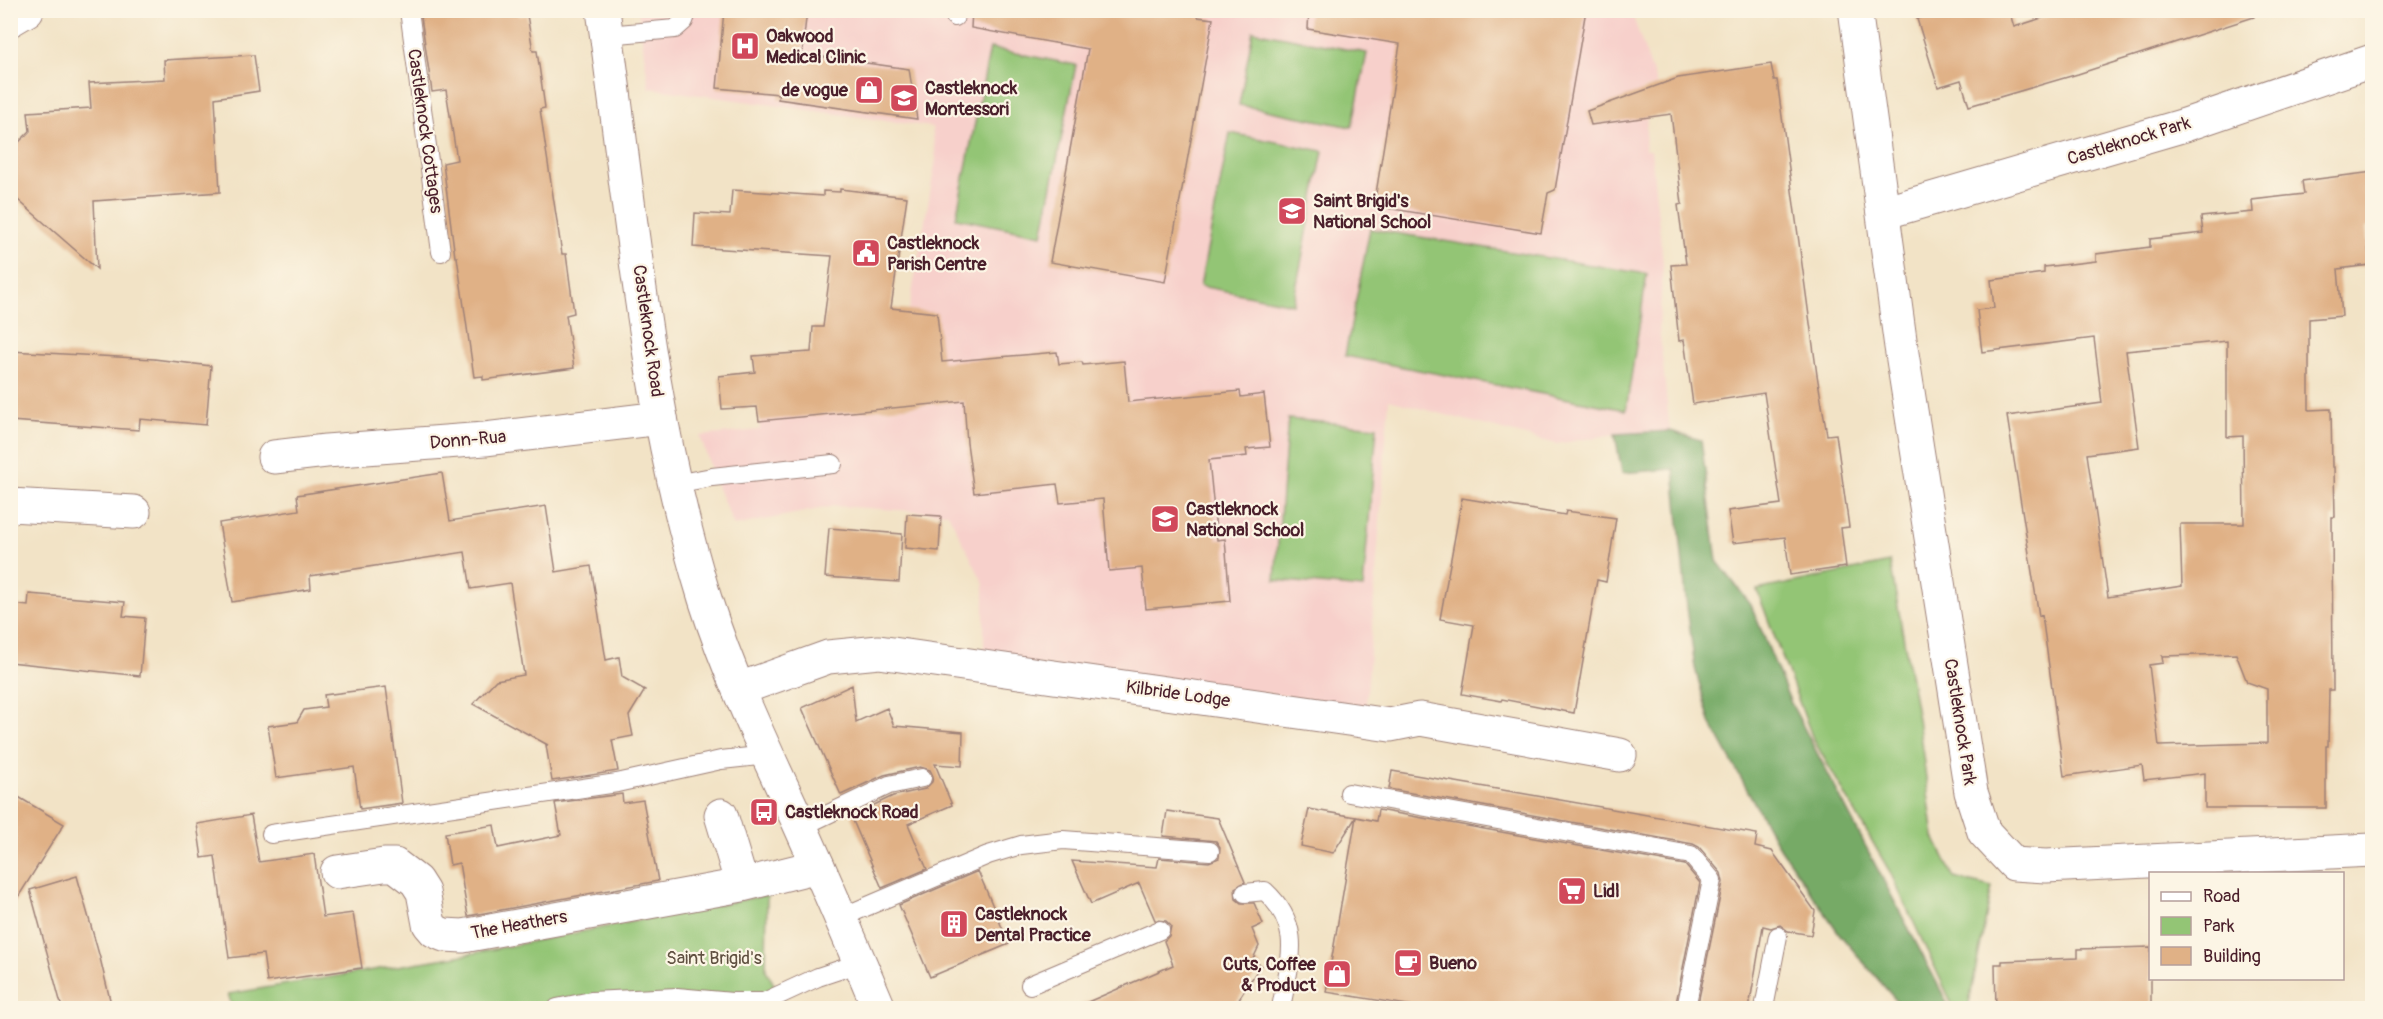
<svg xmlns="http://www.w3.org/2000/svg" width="2383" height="1019" font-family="Pangolin,sans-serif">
<rect width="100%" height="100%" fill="#fcf5e5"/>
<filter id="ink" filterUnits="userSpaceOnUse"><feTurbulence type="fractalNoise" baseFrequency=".0167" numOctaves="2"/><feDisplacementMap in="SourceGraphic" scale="12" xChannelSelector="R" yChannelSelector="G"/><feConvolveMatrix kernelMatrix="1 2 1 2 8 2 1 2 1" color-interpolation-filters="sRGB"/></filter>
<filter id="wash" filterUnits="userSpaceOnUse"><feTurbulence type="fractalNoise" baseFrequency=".008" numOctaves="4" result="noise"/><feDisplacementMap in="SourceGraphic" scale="24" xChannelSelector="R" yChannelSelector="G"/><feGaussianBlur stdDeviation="1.35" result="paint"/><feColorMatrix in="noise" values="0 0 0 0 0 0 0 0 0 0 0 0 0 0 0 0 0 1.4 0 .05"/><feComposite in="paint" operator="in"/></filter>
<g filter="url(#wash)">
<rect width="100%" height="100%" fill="#f2e3c6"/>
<path fill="#f7d0cb" d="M638 11H1631L1657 85 1642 90 1647 117 1645 150H1651L1663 263 1659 327 1670 431 1615 434 1556 444 1389 400 1366 706 984 658V584L948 513 834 506 734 526 717 486 700 436 760 430 759 421 945 403 937 313 909 310 936 159 932 127 649 88Z"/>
<path fill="#93c575" stroke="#6e7250" stroke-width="1.5" d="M1253 31 1367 53 1352 127 1239 105Z
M990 48 1076 65 1042 235 956 218Z
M1230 133 1323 151 1293 304 1200 286Z
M1370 229 1647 274 1626 410 1345 356Z
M1288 419 1377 427 1363 588 1275 580Z
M1890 562 1918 719 1934 837 1954 878 1992 887 1968 1008H1954L1890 872 1813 739 1757 590Z
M767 895 766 970 787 1008H232L228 994 464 955Z"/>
<path fill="#76aa66" stroke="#606448" stroke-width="1.5" d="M1670 431 1701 440 1717 561 1751 605 1790 701 1950 1008H1908L1900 1005 1841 936 1776 842 1710 722 1695 668 1686 599 1674 469 1622 473 1615 434Z"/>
<g id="blocks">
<path fill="#e0b186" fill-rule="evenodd" d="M420 10H518L519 16 527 15 533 51H537L545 108 540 109 546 150 562 254H566L574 313 566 315 574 368 483 380V376L474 377 457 257H455L443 163 457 160 446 90 432 92Z
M724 10H807L802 54 909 69 917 119 778 99 779 94 717 88Z
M972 10H1199L1198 17 1213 19 1165 282 1050 262 1088 49 971 28Z
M1309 10H1586L1555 190 1548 193 1541 233 1374 206 1400 44 1308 29Z
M1942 10H2009L2014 27 2067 10H2253L2254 17 2078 74 1969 106 1961 80 1938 87 1917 19Z
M254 55 259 91 215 98 220 192 94 201 97 269 10 193V151L30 131 28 112 91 108 89 83 165 79 164 60Z
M1771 64 1774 80H1777L1817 375 1827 435 1836 434 1849 527 1841 528 1846 567 1790 575 1785 537 1733 543 1728 511 1781 504 1764 393 1693 404 1684 340 1679 341 1671 265 1686 264 1678 205 1682 204 1671 114 1591 125 1587 111 1678 78Z
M2373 172V226L2366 227 2370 265 2338 269 2342 316 2309 319V410L2331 409 2332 467H2334L2335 517H2332L2333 690H2329L2328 746H2326V808H2205V773L2144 780 2142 765 2064 776 2042 615 2039 616 2007 416 2102 403 2094 338 1982 352 1977 310 1994 308 1991 280 2044 273V267L2096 261V254L2150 247V239L2203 233 2201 217 2253 212 2252 200 2304 194 2302 181ZM2227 341V437L2243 436 2244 524H2180L2182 586 2108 597 2087 454 2139 447 2126 351ZM2236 654 2247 682 2267 689V743L2159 746 2149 665 2163 663 2162 656Z
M840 189 907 197 891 308 937 313 942 362 1057 352 1059 364 1082 362 1083 365 1124 361 1128 402 1240 391 1241 397 1264 394 1270 447 1246 449 1247 456 1209 460 1217 540 1225 539 1230 601 1146 609 1142 568 1109 571 1103 499 1060 503 1057 484 974 493 967 443 964 401 759 421 757 407 722 409 719 376 755 372 753 356 811 352 813 327H823L832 256 693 247 695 213 730 215 732 190 823 196V191L840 192Z
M10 351 154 359 211 366 206 425 140 419 139 430 10 421Z
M442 473 450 521 546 506 556 572 591 566 606 660 619 657 622 677 645 690 629 716 633 736 612 740 618 771 552 781 546 745H548L473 704 496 680 524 675 510 583 471 589 465 552 310 576 311 589 232 602 219 523 299 510 297 495Z
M1462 498 1565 515 1566 511 1616 518 1606 582 1597 580 1574 713 1502 699 1501 701 1462 694 1474 625 1440 619Z
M907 514 941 516 939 551 905 548Z
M829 528 902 534 899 582 825 577Z
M29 594 125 602 123 616 145 618 140 676 10 662V604L28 606Z
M852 685 856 722 887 708 894 726 963 732 962 766 935 764 952 805 908 824 927 869 882 888 851 816 893 796 925 789 932 782 933 776 930 770 920 767 884 775 841 795 802 708Z
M386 687 402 803 360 809 354 767 276 778 268 726 297 722 304 710 326 707 324 695Z
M1392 771 1757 834 1755 847 1772 851 1815 911 1811 935 1788 931 1780 925 1771 928 1763 926 1749 1008H1697L1723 882 1721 873 1699 847 1693 844 1389 789Z
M10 792 64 824 10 910Z
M622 794 623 803 643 800 658 881 468 916 459 863 450 865 445 833 494 825 498 848 561 835 555 803Z
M1309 809 1356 817 1333 853 1301 846Z
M1378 810 1685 865 1700 883 1675 1008H1426L1326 992 1356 817 1376 821Z
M1167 811 1218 818 1245 882 1235 888 1236 899 1241 903H1254L1263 924 1252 929 1259 946 1252 961 1261 965 1233 1008H1074L1173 965 1164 941 1169 936 1171 926 1166 921 1155 920 1139 883 1091 904 1072 861 1157 867 1159 858 1209 862 1219 858 1220 847 1216 841 1163 836Z
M251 815 259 862 314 854 323 917 353 913 362 968 267 982 263 954 229 958 215 856 202 858 197 824Z
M978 871 1009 944 930 977 899 905Z
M77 876 100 958 112 1008H62L30 890Z
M2151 947V1008H1996L1995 964H2002V961L2078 958V949Z"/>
</g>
</g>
<g filter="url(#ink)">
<use href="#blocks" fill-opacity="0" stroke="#9e8178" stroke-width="1.5"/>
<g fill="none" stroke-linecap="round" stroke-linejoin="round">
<g stroke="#9e8178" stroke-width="20">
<path id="service" d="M409 10 441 252
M955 17 956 10
M607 35 675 29 684 21 688 10
M675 484 712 477 833 464
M1349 793 1691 855 1712 880 1686 1008
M801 827 889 785 922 778
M271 834 617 783 721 760 768 755
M1245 893 1265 891C1305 928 1289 962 1281 1008
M842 917 988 855 1021 845 1063 840 1210 851
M1030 985 1160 930
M557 1008 591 1001 677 997 732 1002H764L818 977 860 963
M1764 1008 1778 936"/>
</g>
<g stroke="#9e8178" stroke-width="35">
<path id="minor" d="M1856 16 1901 347 1971 792 1984 832 2014 864 2046 866 2372 850
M10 20 27 10
M1883 213 2185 125 2372 61
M274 457 326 451 485 439 661 418
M10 505 134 512
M739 689 828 657 879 652 1390 725 1420 719 1620 755
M721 815 742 885
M337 872 384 865H395L416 881 423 892 429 924 435 931 444 935 463 936 742 885 818 866"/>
</g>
<g stroke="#9e8178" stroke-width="35">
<path id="secondary" d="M603 10C631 207 646 408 705 599 729 675 764 748 798 821 826 883 853 946 879 1008"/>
</g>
<use href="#service" stroke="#fff" stroke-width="18"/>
<use href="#minor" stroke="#fff" stroke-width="33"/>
<use href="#secondary" stroke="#fff" stroke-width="33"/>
</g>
</g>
<defs>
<g id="hospital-square" transform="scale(1.5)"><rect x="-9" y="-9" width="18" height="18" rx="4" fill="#d1495b" stroke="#fcf5e5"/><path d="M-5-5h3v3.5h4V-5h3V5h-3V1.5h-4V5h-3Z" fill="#fff"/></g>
<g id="shop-square" transform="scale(1.5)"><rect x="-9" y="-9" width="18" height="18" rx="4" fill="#d1495b" stroke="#fcf5e5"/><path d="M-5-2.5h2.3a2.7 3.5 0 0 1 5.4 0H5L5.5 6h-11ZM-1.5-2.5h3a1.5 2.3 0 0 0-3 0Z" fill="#fff"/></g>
<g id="school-square" transform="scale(1.5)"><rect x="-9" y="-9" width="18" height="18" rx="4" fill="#d1495b" stroke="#fcf5e5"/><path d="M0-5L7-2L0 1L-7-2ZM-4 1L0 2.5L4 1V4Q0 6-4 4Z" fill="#fff"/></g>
<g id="civic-square" transform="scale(1.5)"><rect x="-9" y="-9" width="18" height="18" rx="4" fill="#d1495b" stroke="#fcf5e5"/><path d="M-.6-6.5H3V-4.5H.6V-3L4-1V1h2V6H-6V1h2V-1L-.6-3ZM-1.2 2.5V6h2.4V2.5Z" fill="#fff"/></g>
<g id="bus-square" transform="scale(1.5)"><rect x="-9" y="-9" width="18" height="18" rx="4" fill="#d1495b" stroke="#fcf5e5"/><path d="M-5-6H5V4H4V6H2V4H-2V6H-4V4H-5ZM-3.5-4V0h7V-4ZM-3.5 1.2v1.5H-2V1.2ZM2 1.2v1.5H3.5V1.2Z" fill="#fff"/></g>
<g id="supermarket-square" transform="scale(1.5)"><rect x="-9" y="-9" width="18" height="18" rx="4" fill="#d1495b" stroke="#fcf5e5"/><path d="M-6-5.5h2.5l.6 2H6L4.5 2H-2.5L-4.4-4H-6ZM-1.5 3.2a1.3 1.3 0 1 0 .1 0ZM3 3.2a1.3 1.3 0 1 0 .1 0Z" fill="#fff"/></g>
<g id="building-square" transform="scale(1.5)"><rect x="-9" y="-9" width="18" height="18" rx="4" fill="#d1495b" stroke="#fcf5e5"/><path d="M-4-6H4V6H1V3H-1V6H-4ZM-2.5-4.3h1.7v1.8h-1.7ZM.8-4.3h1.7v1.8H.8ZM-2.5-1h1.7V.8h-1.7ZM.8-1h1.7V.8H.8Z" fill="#fff"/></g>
<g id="cafe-square" transform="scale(1.5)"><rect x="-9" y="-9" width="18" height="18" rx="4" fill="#d1495b" stroke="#fcf5e5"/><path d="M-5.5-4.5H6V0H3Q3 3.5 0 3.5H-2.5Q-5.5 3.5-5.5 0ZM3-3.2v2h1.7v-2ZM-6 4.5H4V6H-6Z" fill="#fff"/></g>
</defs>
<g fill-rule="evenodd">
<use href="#hospital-square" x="745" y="46"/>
<use href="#shop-square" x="869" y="90"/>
<use href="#school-square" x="904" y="98"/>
<use href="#school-square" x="1292" y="211"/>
<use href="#civic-square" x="866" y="253"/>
<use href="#school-square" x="1165" y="519"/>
<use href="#bus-square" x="764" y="812"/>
<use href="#supermarket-square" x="1572" y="891"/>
<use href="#building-square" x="954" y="924"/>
<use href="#cafe-square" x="1408" y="963"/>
<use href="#shop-square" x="1337" y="974"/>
</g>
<g text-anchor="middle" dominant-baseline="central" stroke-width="4.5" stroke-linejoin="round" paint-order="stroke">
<g font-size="18" font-weight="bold" fill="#4a1f2b" stroke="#fcf5e5" text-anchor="start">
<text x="766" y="36">Oakwood<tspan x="766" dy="21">Medical Clinic</tspan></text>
<text x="925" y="88">Castleknock<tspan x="925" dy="21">Montessori</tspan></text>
<text x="848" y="90" text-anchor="end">de vogue</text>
<text x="1313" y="201">Saint Brigid's<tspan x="1313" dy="21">National School</tspan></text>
<text x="887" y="243">Castleknock<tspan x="887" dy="21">Parish Centre</tspan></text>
<text x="1186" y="509">Castleknock<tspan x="1186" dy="21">National School</tspan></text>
<text x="785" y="812">Castleknock Road</text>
<text x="1593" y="891">Lidl</text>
<text x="975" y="914">Castleknock<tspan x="975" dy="21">Dental Practice</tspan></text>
<text x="1429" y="963">Bueno</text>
<text x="1316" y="964" text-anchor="end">Cuts, Coffee<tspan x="1316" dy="21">&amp; Product</tspan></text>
</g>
<g font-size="18" fill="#4a1f2b" stroke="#fcf5e5">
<text transform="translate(425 131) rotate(82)">Castleknock Cottages</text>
<text transform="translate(2129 141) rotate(-17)">Castleknock Park</text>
<text transform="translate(648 331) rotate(82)">Castleknock Road</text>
<text transform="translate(468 440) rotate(-5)">Donn-Rua</text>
<text transform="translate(1178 694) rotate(8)">Kilbride Lodge</text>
<text transform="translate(1960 722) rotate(81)">Castleknock Park</text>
<text transform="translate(519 925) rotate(-10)">The Heathers</text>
</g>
<g font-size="18" fill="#605141" stroke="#fcf5e5">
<text x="714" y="958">Saint Brigid's</text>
</g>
</g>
<rect width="2383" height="1019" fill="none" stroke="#fcf5e5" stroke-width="36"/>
<rect x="2149" y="872" width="195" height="108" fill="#fcf5e5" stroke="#b59f9b" stroke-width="1.5"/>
<rect x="2161" y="892" width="30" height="9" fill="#ffffff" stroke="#b59f9b" stroke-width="1.5"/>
<text x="2203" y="902" font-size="18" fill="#4a1f2b">Road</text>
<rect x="2161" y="917" width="30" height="18" fill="#93c575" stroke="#b59f9b" stroke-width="1.5"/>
<text x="2203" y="932" font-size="18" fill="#4a1f2b">Park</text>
<rect x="2161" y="947" width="30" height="18" fill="#e0b186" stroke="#b59f9b" stroke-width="1.5"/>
<text x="2203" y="962" font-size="18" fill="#4a1f2b">Building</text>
</svg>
